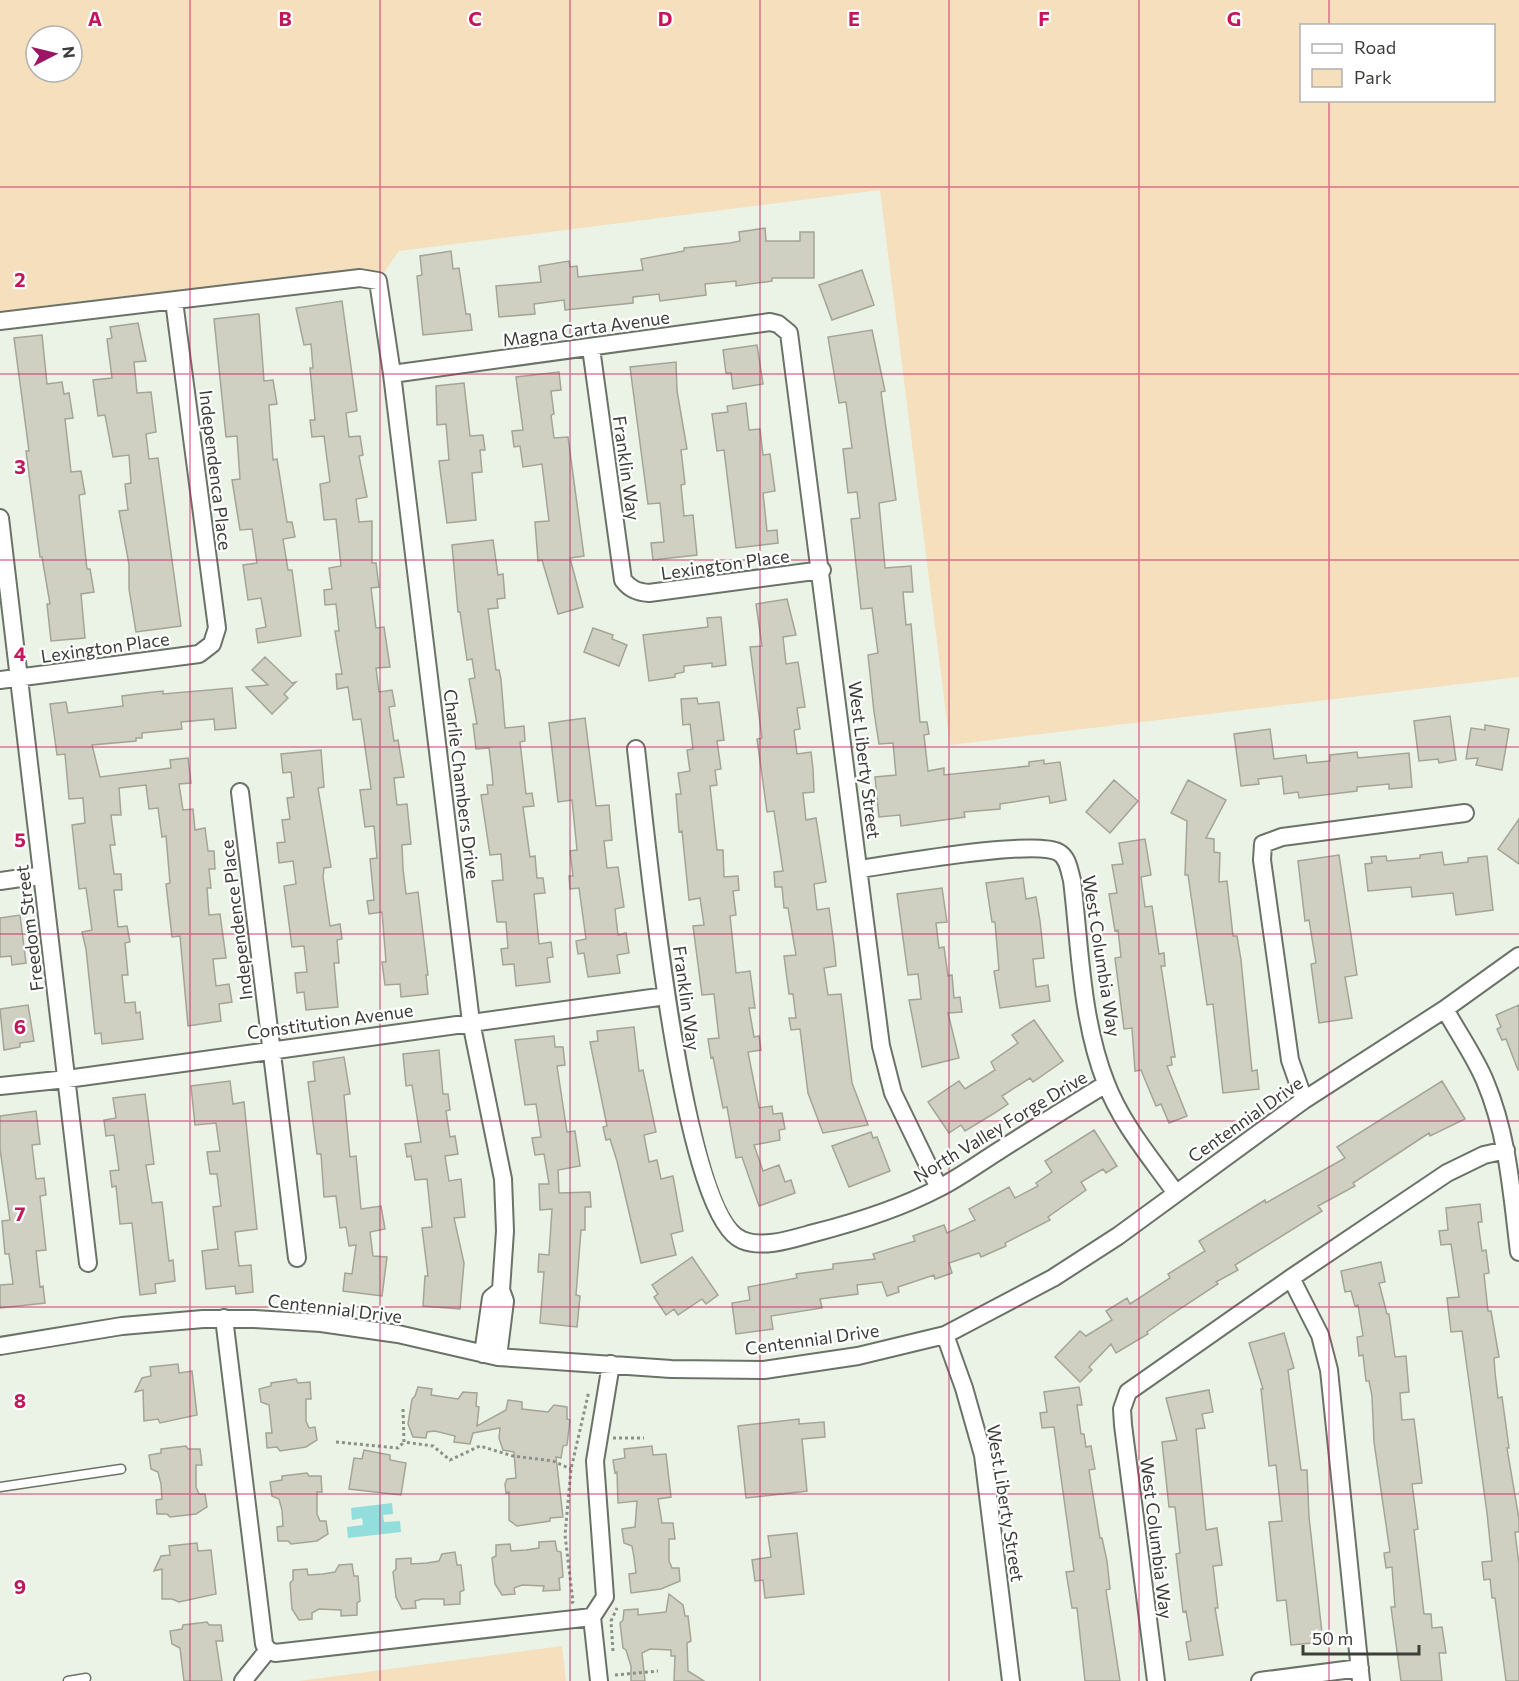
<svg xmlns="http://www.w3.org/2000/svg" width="1519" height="1681" font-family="Commissioner,sans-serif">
<rect width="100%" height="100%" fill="#eaf3e6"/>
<path fill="#f5dfbd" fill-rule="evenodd" d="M0 0H1519V677L950 745 880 190 399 251 378 281 0 321ZM1302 26H1494V100H1302ZM36 36H72V72H36Z
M562 1646 566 1681H299Z"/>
<path fill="#92dedc" d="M392 1503 393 1514 383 1515 384 1522 400 1521 401 1532 348 1538 347 1527 363 1525 362 1518 352 1520 351 1508Z"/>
<path fill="#cfd0c2" stroke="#a4a497" stroke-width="1.5" d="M765 228 766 241H800V232H814V278H772V281L736 286V281L705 284 706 295 660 301 659 294 633 297V303L565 310 564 300 534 304 535 314 499 317 496 286 541 282 539 266 569 261 570 267 577 266 578 277 643 270 641 259 684 251V248L730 243 740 241 739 232Z
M451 251 453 269 459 268 466 314H470L472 330 423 335 417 276 422 275 420 256Z
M862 270 874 305 832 320 819 285Z
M342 301 357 411 346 413 349 437 360 436 363 455 359 456 367 497 356 499 359 522 372 521V563H376L379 587 371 588 376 628 384 627 390 667 376 668 379 692 392 690 395 706 389 707 394 741 398 740 404 777 394 778 397 805 407 804 411 844 402 845 403 869 406 894 418 892 428 975H426L428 994 401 997 400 984 385 985 382 962H386L382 912 369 914 367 901 374 900 370 859 377 858 374 826 365 827 360 790 371 789 361 719 353 720 348 687 337 689 336 674H342L335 631H339L336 604 325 605 324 590 332 589 329 568 341 566 336 519 324 520 320 484 330 482 324 436 312 437 310 420H315L310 368H313L311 344 304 345 296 308Z
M259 314 264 381 273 380 277 404 269 405 273 460 277 459 287 522H292L295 537 283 539 288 570H292L301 636 258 643 256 629 266 627 261 598 248 600 243 565 257 563 252 529 240 530 232 480 240 479 237 436 226 437 214 319Z
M138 323 146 361 134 362 137 393 151 392 156 432 146 434 149 459 158 458 181 626 136 632 129 589V564L119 511 128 510 125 484 131 483 129 455 113 457 105 415 98 416 93 380 112 378 107 339 112 338 110 327Z
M872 330 885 391 881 392 896 500 879 503 885 568 911 566 913 592H903L906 625 911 624 920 722H927L929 734 924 735 928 771 944 768V775L1029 766V762L1044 760V764L1060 762 1066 800 1050 803 1049 796 1013 802 1000 804V809L964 812 965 817 901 826 900 815 879 817 875 777 896 775 893 743 879 744 874 712 868 655 878 653 872 608 861 609 851 519 860 518 857 492 848 493 843 449 852 448 846 402 839 403 828 337Z
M42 335 47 384 62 382 64 394 69 393 73 418 65 419 71 472 81 471 85 494 79 495 87 569H90L94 592 81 594 85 638 51 641 47 604H50L42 557H40L26 451H29L14 338Z
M757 345 763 384 733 389 731 373H726L723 350Z
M676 362 677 391 687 449 681 450 685 484 681 485 684 516 693 515 697 555 653 560 651 543 664 542 660 503 648 504 630 367Z
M559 372 561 390 551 391 554 414 551 415 554 438 568 437 584 556 570 558 583 607 558 614 542 560 538 561 535 522 549 521 542 464 523 467 520 446 514 447 512 431 523 430 516 377Z
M464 383 470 436 483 435 485 450H480L482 472 472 473 476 520 447 523 439 461 449 460 446 424 437 425 436 386Z
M746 403 749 430 760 429 763 455 770 454 775 491 763 493 767 531 777 530 778 543 736 548 724 450 717 451 712 414 728 412 727 406Z
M493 540 498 575 503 574 505 598 497 599 498 608 488 609 496 670H499L501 679 505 728 524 726 525 741 520 742 526 794 532 793 534 806 523 807 530 857 535 856 537 878H543L545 893 534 894 539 944 551 942 553 957 547 958 550 982 516 986 514 964 503 965 501 949 508 948 506 922H497L492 881 503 880 501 854 490 855 481 795 488 794 487 785H493L492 772 489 748 476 749 473 724H477L469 679 475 678 472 659 467 660 460 612H458L452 545Z
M787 599 796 635 783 637 786 664 798 662 805 707 797 708 800 729 794 730 797 754 811 752 813 769 814 792 803 793 806 820 816 818 826 882 814 884 817 910 829 908 834 945 836 966 824 968 828 995 841 994 852 1083 868 1125 823 1133 808 1093 800 1029 791 1030 789 1018H796L793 994H789L784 956 796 955 788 908H784L782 887H775L774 872 783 871 774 811 767 812 762 775 757 739 762 738 750 647 762 646 756 604Z
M721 617 726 665 712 667V663L684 666V672L675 674V677L649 681 643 635 708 627 707 618Z
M593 628 613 635 612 639 627 645 619 666 584 652Z
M265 657 292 683 296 682 284 694 288 698 272 714 246 687 268 685 252 670Z
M232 688 236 728 215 730 214 719 181 722 182 729 142 733V738H136V741L92 745 100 777 171 768 170 760 188 758 191 783 179 784 183 810 193 809 195 830 205 828 208 851H214L215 869H209L211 888H207L209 915 220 914 226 958 213 959 216 986 229 984 232 1002 219 1004 221 1021 188 1026 180 936 172 937 166 884 170 883 166 836 162 837 158 808 149 809 146 785 119 788 121 815H111L115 845H110L114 874H121L122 890H114L118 927 127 926 130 942 125 943 128 975H122L125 1003 135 1002 136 1013 140 1012 143 1039 102 1044 101 1033 95 1034 86 949 82 932 92 930 86 888 79 889 72 825 85 823 83 798 69 799 65 754 57 755 50 704 66 702 68 713 123 706 122 696 145 693 163 691V694Z
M697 698 698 704 719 702 724 740 717 741 721 769 715 770 717 785 710 786 717 850H723L724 877 738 876 739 890 733 891 736 915 730 916 736 973 750 971 755 1008H749L754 1037 759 1036 761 1050 748 1052 759 1108 772 1106 773 1114 782 1113 785 1129 779 1130 780 1140 754 1145 763 1171 779 1165 785 1182 791 1180 795 1193 759 1206 742 1157 736 1158 727 1107 723 1108 713 1057 711 1058 708 1039 719 1038 714 994 702 995 693 926 704 925 700 898 689 900 682 831 679 832 676 794H681L678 773 690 771 687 750 693 749 690 724 683 725 681 699Z
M1450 716 1456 760 1439 763 1438 759 1419 761 1414 721Z
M585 718 596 806 609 805 612 840 604 841 607 868 618 867 624 907 615 909 618 935 626 933 629 953 617 955 620 973 588 977 584 953 578 954 576 941 586 939 579 888 570 889 569 876H573L570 851 577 850 572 800 558 802 549 723Z
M1485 725 1509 729 1502 770 1476 765 1478 758 1466 759 1471 728 1485 730Z
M1270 729 1274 759 1306 755 1307 763 1330 761V755L1357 752 1358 758 1409 753 1412 787 1389 789V784L1357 787V791L1299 798 1298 792 1284 794 1282 776 1258 779 1259 784 1241 786 1234 734Z
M321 750 324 787 318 788 331 867 324 868 323 877 330 926 340 924 342 939 337 940 339 963H334L338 1007 306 1010 304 992 297 993 295 973 307 972 304 946 292 947 284 886 296 884 293 861 279 863 277 843 285 842 282 820 290 819 287 798 294 797 291 772 283 773 281 754Z
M1114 780 1138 801 1110 833 1086 812Z
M1188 780 1226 800 1206 838 1214 839V852L1220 853 1219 882 1227 881 1233 936H1237L1241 960 1252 1071 1257 1070 1259 1089 1223 1093 1213 1004 1207 1005 1188 875H1185L1187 821 1171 813Z
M1519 819V864L1498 849Z
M1145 839 1151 875 1141 877 1145 907 1152 906 1159 954 1164 953 1165 966H1161L1175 1057H1171L1172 1065 1167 1066 1187 1116 1169 1123 1161 1104 1156 1106 1141 1070 1135 1071 1132 1028 1124 1029 1115 958 1121 957 1118 930 1115 931 1109 894 1117 893 1112 865 1123 864 1119 843Z
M1442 852 1444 865 1468 862V858L1487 856 1493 910 1456 915 1453 893 1412 897 1411 887 1368 891 1365 864 1372 863 1371 857 1386 856 1387 861 1420 858V855Z
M1339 855 1357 975 1345 977 1352 1018 1319 1023 1311 964 1316 963 1309 920 1305 921 1298 861Z
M1023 878 1026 899 1036 897 1040 921 1044 958 1033 959 1036 987 1048 985 1050 1001 1000 1008 994 971 999 970 995 922H992L986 883Z
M942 888 947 922 936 923 939 948 944 947 948 976 952 975 954 998 960 997 962 1012 948 1013 959 1058 922 1067 909 1000 921 999 918 974 908 975 897 894Z
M20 915 26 963 12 965 11 956 0 957V918Z
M28 1005 34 1041 20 1043V1047L4 1050 0 1009Z
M1519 1005V1070H1518L1506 1039 1502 1040 1497 1029 1501 1027 1496 1015Z
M1034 1020 1063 1061 1033 1082 1030 1078 1002 1096 1008 1104 993 1114 965 1131 961 1125 949 1133 928 1102 959 1081 965 1089 995 1070 991 1062 1018 1043 1012 1035Z
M634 1027 639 1071 643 1070 656 1132 644 1135 649 1162 657 1160 661 1179 673 1176 683 1231 671 1234 676 1255 641 1263 617 1161 610 1139 606 1140 603 1127 607 1126 590 1042 598 1041 597 1031Z
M554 1036 555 1047H563L565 1065 557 1066 567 1132 575 1131 580 1166 558 1170 559 1193 590 1192 591 1207H585V1230H581L576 1295 580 1296 577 1327 540 1323 544 1272H538L539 1254 549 1255 552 1209 540 1210 539 1184H549L544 1154 535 1155 532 1138 541 1137 536 1104 525 1105 515 1040Z
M439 1050 443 1094H448L450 1110 446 1111 450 1137 455 1136 458 1154 445 1156 449 1181 461 1179 465 1217 454 1218 464 1263 460 1309 423 1306 425 1276H428L422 1228 432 1227 427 1179 415 1180 411 1156 407 1157 405 1144 421 1142 412 1085 406 1086 403 1054Z
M344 1057 350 1094 344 1095 350 1157 356 1156 361 1209 381 1206 385 1229 370 1232 373 1256 387 1257 382 1296 343 1291 345 1273 352 1274 356 1245 349 1246 346 1227 340 1228 336 1196 324 1197 321 1154H317L308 1082 315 1081 313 1062Z
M230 1081 233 1104 244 1102 257 1229 235 1232 239 1266 251 1265 253 1292 236 1294 235 1286 206 1289 202 1251 218 1249 213 1207 221 1206 217 1174H210L207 1152 220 1151 216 1123 195 1125 191 1086Z
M1442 1081 1465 1119 1430 1136 1429 1133 1353 1183 1355 1186 1318 1206 1322 1211 1235 1265 1238 1270 1216 1282 1218 1284 1172 1314 1147 1332 1148 1334 1116 1353 1111 1344 1089 1367 1092 1370 1080 1382 1055 1357 1080 1331 1086 1336 1112 1320 1106 1311 1127 1298 1130 1304 1170 1278 1168 1274 1205 1251 1199 1241 1265 1200 1266 1203 1345 1158 1337 1147Z
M145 1094 154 1164 146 1165 152 1203 162 1202 169 1261 173 1260 175 1281 155 1284 156 1293 140 1295 132 1223 120 1224 116 1186 112 1187 110 1171 119 1170 114 1135 106 1136 104 1120 116 1118 113 1098Z
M36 1111 40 1144 32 1145 36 1179 44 1178 46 1195 40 1196 46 1250 36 1251 40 1287 43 1286 45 1303 0 1308V1285L13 1284 9 1254H5L2 1221 10 1220 0 1149V1116Z
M1094 1130 1117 1166 1106 1173 1103 1169 1081 1182 1086 1190 1048 1217 1050 1220 1005 1243 1006 1246 981 1257 979 1253 949 1263 952 1273 935 1279 934 1275 898 1287 899 1292 887 1296 882 1282 857 1285 858 1294 820 1299 822 1308 771 1316 773 1329 736 1334 732 1303 750 1300 748 1287 797 1278 796 1274 833 1269V1264L875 1259 873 1254 915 1241 913 1236 944 1225 947 1233 975 1220 969 1209 1009 1187 1015 1198 1038 1186 1036 1183 1052 1172 1045 1161Z
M871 1132 873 1138 877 1137 890 1171 849 1187 832 1146Z
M1480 1204 1482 1222H1478L1482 1251 1486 1250 1489 1273 1484 1274 1488 1311H1491L1499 1357 1494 1358 1495 1372 1498 1398 1502 1397 1509 1448H1507L1519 1519V1532H1515L1519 1564V1681H1506L1495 1598H1492L1490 1579 1484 1580 1482 1562 1492 1561 1487 1513 1462 1331 1451 1332 1447 1298 1459 1297 1451 1244 1441 1245 1439 1231 1448 1230 1446 1208Z
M692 1257 718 1295 706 1304 702 1299 678 1315 674 1309 666 1315 654 1297 658 1294 652 1285Z
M1381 1262 1385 1282 1379 1283 1387 1314H1389L1395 1357 1406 1356 1409 1392 1400 1393 1402 1420 1414 1419 1422 1483 1412 1484 1418 1529 1414 1530 1424 1614H1431L1432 1628 1442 1627 1446 1653H1439L1442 1681H1401L1391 1607H1395L1392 1567 1386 1568 1384 1553 1390 1552 1374 1442 1372 1396 1369 1381H1366L1363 1355 1359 1356 1357 1337 1363 1336 1358 1305 1355 1306 1351 1291 1345 1292 1341 1271Z
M1284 1333 1294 1368 1288 1370 1301 1470H1307L1309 1517 1323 1642 1291 1645 1286 1600 1277 1601 1269 1522 1282 1521 1276 1465 1269 1466 1261 1389H1263L1249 1343Z
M178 1364 179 1373 192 1371 197 1415 160 1423 158 1419 144 1421 143 1390 135 1392 142 1378 151 1376 150 1367Z
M296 1379 298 1383 310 1382 311 1399H306V1421L309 1428 315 1427 317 1440 306 1447 280 1451 277 1447 267 1448 266 1433H272L269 1405 261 1402 259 1389 271 1386V1383Z
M418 1387 432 1389 431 1395 458 1399 463 1392 477 1393 476 1406 479 1407 477 1426 506 1410 508 1400 522 1402V1409L548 1412 554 1405 567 1407V1419L570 1420 567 1445 563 1446 561 1458 556 1457 563 1517 550 1518V1521L517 1526 509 1520V1492L506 1493 505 1484 507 1479 516 1478 514 1452 503 1450 499 1438 500 1428 473 1433 470 1444 454 1442 455 1436 435 1431 427 1432 426 1438 413 1437 408 1424 412 1399 415 1396Z
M1079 1387 1082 1405H1077L1081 1434H1084L1086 1447 1091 1446 1095 1469 1089 1470 1100 1538H1102L1107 1561 1110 1589 1106 1590 1120 1681H1085L1077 1608H1072L1066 1572 1074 1571 1054 1427 1042 1428 1040 1413 1047 1412 1044 1392Z
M1209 1390 1213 1412 1202 1414 1205 1428 1196 1429 1206 1530 1217 1528 1222 1565 1213 1566 1218 1608H1215L1223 1655 1189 1660 1186 1642 1191 1641 1186 1611 1183 1612 1176 1554 1180 1553 1175 1507H1169L1162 1442 1177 1440 1166 1398Z
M799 1419V1424L824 1422 825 1437 802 1439 807 1491 746 1498 738 1426Z
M186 1446 188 1449H200L202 1465H196V1487L199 1494H205L207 1507 196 1514 170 1517 167 1514H157L156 1500 162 1499 161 1484 158 1472 151 1469 149 1455 161 1453V1449Z
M652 1446 653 1455 666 1454 671 1497 658 1499 662 1523H673L675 1539H669V1561L672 1568H679L680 1581 661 1589 631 1593 629 1574 636 1573 634 1557 632 1546 624 1543 622 1529 635 1527 637 1501 618 1503 617 1472 615 1473 613 1460 625 1458 624 1449Z
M364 1450 390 1455V1460L406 1463 401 1495 349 1489 354 1458 362 1459Z
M307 1473 309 1476H321L322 1492H317V1514L320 1521H326L328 1534 317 1541 291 1544 288 1541H278L277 1527 283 1526 282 1510 279 1499 272 1496 270 1482 282 1480V1476Z
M797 1533 804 1594 765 1598 763 1580 755 1581 752 1560 771 1557 768 1536Z
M555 1541 557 1551 561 1552 563 1577 559 1578 560 1590 543 1591 544 1586 522 1585 514 1588 515 1594 502 1595 495 1584 492 1558 496 1556V1545L510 1544 511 1551 526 1550 539 1548V1542Z
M197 1543 198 1551 211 1550 216 1594 179 1602 172 1599H162V1569L154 1571 161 1556 170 1555 169 1546Z
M455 1552 457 1565H461L464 1590 460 1592V1604L444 1605V1599H422L415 1601 416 1608 402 1609 396 1597 393 1572 396 1569V1559L411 1558V1564L427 1563 439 1561 442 1554Z
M352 1564 354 1576H358L360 1601 357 1603V1615L341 1616V1610L319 1609 312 1613V1619L299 1620 292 1609 290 1583 293 1580V1570L307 1569 308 1575 323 1574 335 1572 339 1565Z
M669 1594 683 1605 685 1616H688L691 1641 687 1643 688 1671 704 1681H674L675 1656H671V1650L650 1649 642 1653 645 1681H631V1666L626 1650 623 1648 620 1623 623 1620 624 1610 638 1609V1615L666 1612Z
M207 1622 209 1625H221L223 1641H216L222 1681H184L180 1648 172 1644 170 1631 182 1629 183 1625Z"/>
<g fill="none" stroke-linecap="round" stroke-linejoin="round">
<g stroke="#6b7368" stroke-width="11">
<path id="lane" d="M0 1487 121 1469
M68 1681 86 1678"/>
</g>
<g stroke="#6b7368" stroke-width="20">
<path id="street" d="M0 321 360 278 378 281 392 374 471 1022 503 1179 505 1231 501 1290 505 1301 498 1357
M591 348 623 580C630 589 637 592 649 593L822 570
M392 374 770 322 778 324 789 333 881 1046 893 1093 939 1188
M0 518 88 1263
M0 680 199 654 212 644 217 628 174 301
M636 749C645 823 680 1215 742 1240 763 1249 792 1239 814 1233 857 1222 899 1209 939 1188 959 1178 978 1164 997 1152 1033 1129 1070 1106 1106 1084
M240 792 297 1258
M860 869C895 864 1033 839 1058 852 1068 857 1069 870 1072 880 1080 946 1081 1020 1106 1083 1121 1123 1151 1158 1175 1192
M0 881 42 875
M1445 1009C1458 1033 1475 1057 1485 1081 1508 1135 1512 1195 1519 1252
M0 1086 67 1079 666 996
M1304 1100 1290 1060 1262 860 1263 844 1282 837 1465 813
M1291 1278 1320 1335 1329 1370 1361 1681
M224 1318 264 1644 268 1650 275 1653 592 1617 605 1597 595 1461 611 1364
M945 1335 964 1388 983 1455 1011 1681
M0 1346 122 1326 203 1319H254L321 1323 398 1334 498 1357 671 1369 764 1370 858 1356 945 1335 1053 1278 1118 1236 1304 1100 1445 1009 1519 956
M483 1354 491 1298 501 1290
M592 1617 599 1681
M243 1681 268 1650
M1156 1681 1123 1425 1122 1409 1128 1392 1291 1278 1447 1173 1484 1155 1506 1150
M1260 1681 1360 1668"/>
</g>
<path stroke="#8b9188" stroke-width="3" stroke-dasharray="3 3" stroke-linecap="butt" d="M403 1409 404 1442 433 1446 450 1460 480 1446 513 1456 553 1461 571 1469
M613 1438H644
M336 1442 398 1448 404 1442
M571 1603 573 1602 565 1535 571 1469 589 1391
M613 1651 611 1621 617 1608
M615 1675 658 1671"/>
<use href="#lane" stroke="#fff" stroke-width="8"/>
<use href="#street" stroke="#fff" stroke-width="16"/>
</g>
<path fill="none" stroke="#c2185b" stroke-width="1.5" stroke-opacity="0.55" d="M190 0V1681M380 0V1681M570 0V1681M760 0V1681M949 0V1681M1139 0V1681M1329 0V26M1329 100V1681M0 187H1519M0 374H1519M0 560H1519M0 747H1519M0 934H1519M0 1121H1519M0 1307H1519M0 1494H1519"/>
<g text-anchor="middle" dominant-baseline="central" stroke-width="4.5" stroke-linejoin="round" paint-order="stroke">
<g font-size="18" fill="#3b3e39" stroke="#fff">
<text transform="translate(586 328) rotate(-8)">Magna Carta Avenue</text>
<text transform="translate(627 468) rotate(82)">Franklin Way</text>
<text transform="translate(216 470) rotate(83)">Independenca Place</text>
<text transform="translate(725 564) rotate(-8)">Lexington Place</text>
<text transform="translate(105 647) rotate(-8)">Lexington Place</text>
<text transform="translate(865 760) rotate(83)">West Liberty Street</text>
<text transform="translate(462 784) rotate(83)">Charlie Chambers Drive</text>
<text transform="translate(236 920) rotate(-97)">Independence Place</text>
<text transform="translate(29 928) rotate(-97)">Freedom Street</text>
<text transform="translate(1102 956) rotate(81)">West Columbia Way</text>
<text transform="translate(687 998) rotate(82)">Franklin Way</text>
<text transform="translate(330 1021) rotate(-8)">Constitution Avenue</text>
<text transform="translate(1245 1119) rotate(-35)">Centennial Drive</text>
<text transform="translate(1000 1126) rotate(-31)">North Valley Forge Drive</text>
<text transform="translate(335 1308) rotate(7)">Centennial Drive</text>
<text transform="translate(812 1339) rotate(-8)">Centennial Drive</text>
<text transform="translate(1006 1503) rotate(81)">West Liberty Street</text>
<text transform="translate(1157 1538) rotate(83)">West Columbia Way</text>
</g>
</g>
<g font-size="20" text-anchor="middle" font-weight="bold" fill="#c2185b" stroke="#fff" stroke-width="4.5" stroke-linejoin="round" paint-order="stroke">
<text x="95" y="26">A</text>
<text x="285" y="26">B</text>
<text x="475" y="26">C</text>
<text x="665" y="26">D</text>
<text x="854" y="26">E</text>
<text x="1044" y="26">F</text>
<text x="1234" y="26">G</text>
<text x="20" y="287">2</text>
<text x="20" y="474">3</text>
<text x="20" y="661">4</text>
<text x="20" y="847">5</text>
<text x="20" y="1034">6</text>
<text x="20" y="1221">7</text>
<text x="20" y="1408">8</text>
<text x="20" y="1594">9</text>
</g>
<rect x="1300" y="24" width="195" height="78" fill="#ffffff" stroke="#b1b2b0" stroke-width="1.5"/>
<rect x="1312" y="44" width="30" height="9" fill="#ffffff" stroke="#b1b2b0" stroke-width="1.5"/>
<text x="1354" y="54" font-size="18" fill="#3b3e39">Road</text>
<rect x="1312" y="69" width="30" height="18" fill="#f5dfbd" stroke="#b1b2b0" stroke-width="1.5"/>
<text x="1354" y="84" font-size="18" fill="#3b3e39">Park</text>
<g transform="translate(54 54) rotate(83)"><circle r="28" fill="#ffffff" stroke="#b1b2b0" stroke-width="1.5"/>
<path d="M0-4.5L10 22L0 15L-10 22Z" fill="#9d1565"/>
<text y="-9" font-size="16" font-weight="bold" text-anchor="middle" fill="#3b3e39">N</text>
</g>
<path d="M1303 1645v9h116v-9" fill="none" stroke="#3b3e39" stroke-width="3"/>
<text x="1312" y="1645" font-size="18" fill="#3b3e39" stroke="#ffffff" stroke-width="4.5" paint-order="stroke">50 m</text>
</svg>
